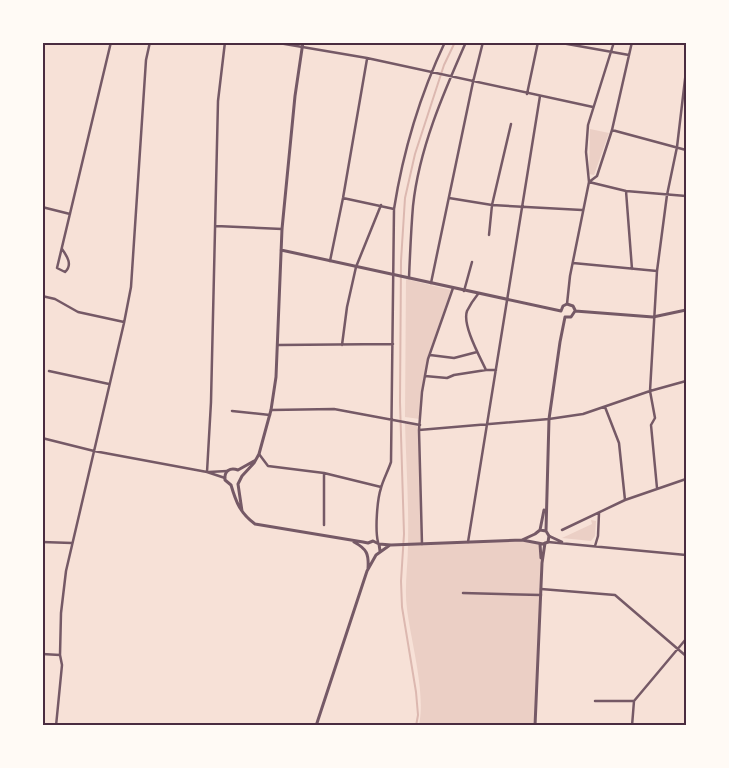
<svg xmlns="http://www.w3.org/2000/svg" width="729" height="768" font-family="'Exo 2',sans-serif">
<rect width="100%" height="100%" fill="#f7e1d7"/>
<path fill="#ebcfc5" d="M590 129 609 133 594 175 589 174Z
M406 279 451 290 428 355 422 392 420 419 405 417Z
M405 422 419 427 422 544 515 540 540 544 541 559 535 725H419C426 693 411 642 407 609 404 587 408 566 408 544 409 503 406 462 405 422Z
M591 520 596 521 595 536 591 541 562 538 592 524Z"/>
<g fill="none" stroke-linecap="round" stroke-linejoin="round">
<path stroke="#dcb8b0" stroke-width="2" d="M416 726 418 715 416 692 402 607 401 581 404 534 400 402 401 261 405 198 415 154 444 65 455 42"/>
<path stroke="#755966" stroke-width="2.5" d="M273 42 367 58 593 107
M556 42 629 55
M527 94 538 42
M612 130 686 150
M589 182 597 176 612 130 632 42
M589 182 626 191 686 196
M626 191 632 269
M343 198 394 209
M449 198 492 205 582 210
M42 207 70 214
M216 226 282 229
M489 235 492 205 511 124
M62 249C67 256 73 265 65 272L57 268 111 42
M330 261 343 198 367 59
M573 263 657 271
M409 278C410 254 411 230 413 206 419 149 443 94 466 42
M431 283 473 82 483 42
M464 291 472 262
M478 294C474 299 470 305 467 311 462 325 480 357 486 370H496
M42 296 55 299 78 312 124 322
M567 304 570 276 589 182 586 152 588 125 614 42
M278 345 393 344
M342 345 347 307 356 267 381 205
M430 355 454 358 477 352
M49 371 109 384
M425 376 447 378 454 375 486 370
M605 407 619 443 625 500
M271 410 334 409 420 425
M232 411 270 415
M419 430 549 419 583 414 650 391 686 381
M42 438 94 451 207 472 225 478
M259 454 268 466 324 473 381 487
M207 472 211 402 218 101 225 42
M209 472 227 471
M657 488 651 425 655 418 650 391 657 271 667 195 677 147 686 71
M324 525V474
M562 530 625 500 686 479
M549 536 562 542
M42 542 72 543
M378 542C375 530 377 500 381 488 383 480 388 471 391 462L394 209C403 152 420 95 445 42
M468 542 540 96
M548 542 686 555
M422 544 419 430 422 392 428 359 453 288
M595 546 598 536 599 513
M541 589 615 595 686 656
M463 593 541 595
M42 654 60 655
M595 701H634
M56 726 62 665 60 655 61 613 66 571 124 323 131 287 146 60 150 42
M632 726 634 701 686 639"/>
<path stroke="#755966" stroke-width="3" d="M281 250 561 311
M561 311 563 306 567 304 573 306 575 310
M575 311 653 317 686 310
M565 317H571L575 311
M238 484 242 476 254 463 259 454 271 410 276 377 282 229 295 96 303 42
M238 484 242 511
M231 485C236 502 240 513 255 524L363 542 368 543 373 541 379 544 380 551
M231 485 225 480C224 471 230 467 238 470L254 461
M540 530 544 510
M546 531 549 419 560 342 565 317
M354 542C367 549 369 554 368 569
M379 544 391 545 522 540 543 544 548 542 549 536 546 531 540 530 535 534 522 540
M540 544 541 558
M316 726 367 571 376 555 390 545
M535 726 542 563 545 543"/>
</g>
<rect width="729" height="768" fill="none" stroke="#fffaf5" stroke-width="88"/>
<rect x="44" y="44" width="641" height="680" fill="none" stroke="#4a2c40" stroke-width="2"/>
</svg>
